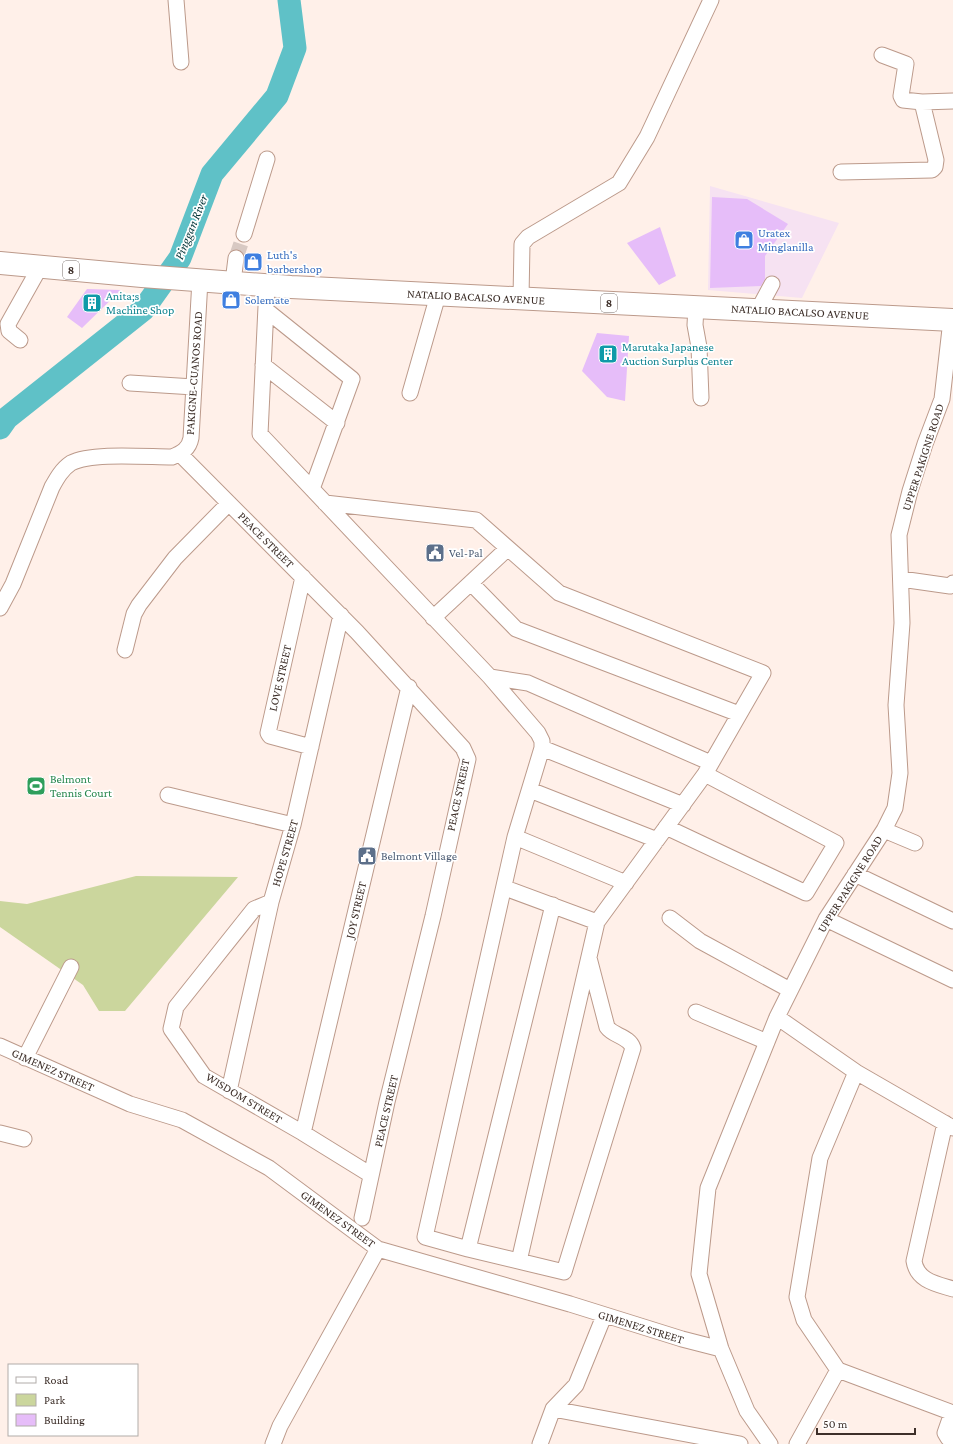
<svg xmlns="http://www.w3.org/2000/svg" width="953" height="1444" font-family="'Crimson Pro',serif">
<rect width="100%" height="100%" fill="#fff0e9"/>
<path fill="#f6e2f2" d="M710 186 839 223 802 298 708 290Z"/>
<path fill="#cbd69d" d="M136 876 238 877 125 1011H99L83 985 0 927V901L27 904Z"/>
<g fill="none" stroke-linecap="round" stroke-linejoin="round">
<path stroke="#5fc1c7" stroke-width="23" d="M0 428 7 418 143 310 180 258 212 174 277 96 295 48 289 0"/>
</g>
<path fill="#e6bdf9" d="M712 197 747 199 788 224 765 256V279L761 286 710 288Z
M660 227 676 276 659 285 627 243Z
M87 289 121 290 82 328 67 317Z
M597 333 629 336 625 401 607 397 582 371Z"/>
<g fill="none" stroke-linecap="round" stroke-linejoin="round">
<path stroke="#d8c9c3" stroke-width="15" stroke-dasharray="15 8" stroke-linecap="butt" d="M236 258 244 234"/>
<g stroke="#bc9a8b" stroke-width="17">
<path id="minor" d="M176 0 181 62
M882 55 906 64 901 96 903 100 922 102 953 101
M841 172 932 170 935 167 936 160 922 102
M244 234 267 159
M233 282 236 258
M267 285 260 434 490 677 538 733 542 741V748L515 837 425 1237 468 1249 564 1272 633 1048C629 1036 613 1036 607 1027L589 958
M521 298 522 244 528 237 619 183 647 137 711 0
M696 307 695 325 699 347 701 398
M266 310 352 379 312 489
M758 310 772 284
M20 340 9 331 8 324 40 267
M263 365 337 423
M130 383 194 387
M410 393 438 295
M180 454 357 632 463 748 468 759 433 916 387 1102 362 1218
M325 503 476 520 559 593 763 673 705 774 597 922 519 1261
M303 577 268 733 270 736 311 747
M901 579 950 586 953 583
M471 583 516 629 739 714
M0 608 13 584 52 487C57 478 62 469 71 463 92 452 147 457 172 457 182 453 189 449 191 438L200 280
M433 618 508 548
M125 650 134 614 139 605 175 558 229 503
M490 677 528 683 711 763
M542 748 683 805
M530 790 657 840
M168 795 293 825
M666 827 806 893 836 843 705 774
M884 830 915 843
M515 837 626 883
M855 874 953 921
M505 888 597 922
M271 902 254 909 176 1007 171 1029 204 1076 303 1133 371 1175
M670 918 700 941 790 990
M826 919 953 980
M696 1012 767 1042
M777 1017 856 1072 953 1128
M0 1046 130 1104 182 1120 269 1168 378 1249 570 1304 682 1339 721 1349
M25 1058 71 967
M856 1072 820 1158 797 1297 804 1320 838 1370 953 1413
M229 1091 271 902 293 825 341 615
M945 1123 914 1261C917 1281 937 1284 953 1289
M0 1133 24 1139
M303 1133 409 687
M468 1249 553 905
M553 1409 740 1444
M952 1413 945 1433 948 1438 953 1441
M273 1444 280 1426 378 1249
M540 1444 553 1409 576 1385 604 1316
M770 1444 747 1411 721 1349 699 1274 708 1188 777 1017 826 919 884 830 895 808 900 773 896 705 902 623 899 535 910 491 925 444 942 399 951 320
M797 1444 838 1370"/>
</g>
<g stroke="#bc9a8b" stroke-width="24">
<path id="highway" d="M0 263 142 276 291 287 953 320"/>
</g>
<use href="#minor" stroke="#fff" stroke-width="15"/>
<use href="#highway" stroke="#fff" stroke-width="22"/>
</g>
<defs>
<g id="shop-square" transform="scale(1)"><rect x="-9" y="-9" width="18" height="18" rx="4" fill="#3f7fe0" stroke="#fff"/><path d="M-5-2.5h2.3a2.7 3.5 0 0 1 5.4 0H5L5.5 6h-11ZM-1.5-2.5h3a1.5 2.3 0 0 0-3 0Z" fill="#fff"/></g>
<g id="building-square" transform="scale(1)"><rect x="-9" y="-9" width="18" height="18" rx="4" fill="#0f9aa8" stroke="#fff"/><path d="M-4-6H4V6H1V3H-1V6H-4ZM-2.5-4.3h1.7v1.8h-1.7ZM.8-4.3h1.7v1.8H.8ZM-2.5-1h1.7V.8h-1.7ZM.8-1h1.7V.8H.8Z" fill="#fff"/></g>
<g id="civic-square" transform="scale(1)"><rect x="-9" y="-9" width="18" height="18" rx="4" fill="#5c6f8a" stroke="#fff"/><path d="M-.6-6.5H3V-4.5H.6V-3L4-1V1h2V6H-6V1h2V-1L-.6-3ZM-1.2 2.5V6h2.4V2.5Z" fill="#fff"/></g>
<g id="stadium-square" transform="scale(1)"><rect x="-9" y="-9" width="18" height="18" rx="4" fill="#2e9e5b" stroke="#fff"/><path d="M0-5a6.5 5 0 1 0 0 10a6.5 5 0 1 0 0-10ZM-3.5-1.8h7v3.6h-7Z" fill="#fff"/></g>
</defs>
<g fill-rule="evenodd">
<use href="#shop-square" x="744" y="240"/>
<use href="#shop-square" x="253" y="262"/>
<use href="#shop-square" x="231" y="300"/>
<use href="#building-square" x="92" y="303"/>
<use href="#building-square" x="608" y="354"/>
<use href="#civic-square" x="435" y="553"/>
<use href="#stadium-square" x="36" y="786"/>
<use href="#civic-square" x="367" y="856"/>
</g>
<g text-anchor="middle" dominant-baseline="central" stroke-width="3.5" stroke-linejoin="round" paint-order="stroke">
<g fill="#fff" stroke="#776d69" stroke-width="1">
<rect x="63" y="261" width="16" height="18" rx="3"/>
<rect x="601" y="294" width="16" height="18" rx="3"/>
</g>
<g font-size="11" font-weight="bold" fill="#3d2f29">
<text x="71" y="270">8</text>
<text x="609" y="303">8</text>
</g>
<g font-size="12" fill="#366cbe" stroke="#fff" text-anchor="start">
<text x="758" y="233">Uratex<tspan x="758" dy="14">Minglanilla</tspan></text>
<text x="267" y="255">Luth's<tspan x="267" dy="14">barbershop</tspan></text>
<text x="245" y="300">Solemate</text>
</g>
<g font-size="12" fill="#0d838f" stroke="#fff" text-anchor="start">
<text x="106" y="296">Anita;s<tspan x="106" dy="14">Machine Shop</tspan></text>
<text x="622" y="347">Marutaka Japanese<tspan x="622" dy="14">Auction Surplus Center</tspan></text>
</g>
<g font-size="12" fill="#3d2f29" stroke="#fff">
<text transform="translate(476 297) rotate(3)">NATALIO BACALSO AVENUE</text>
<text transform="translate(800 312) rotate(3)">NATALIO BACALSO AVENUE</text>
<text transform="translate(194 373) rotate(-86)">PAKIGNE-CUANOS ROAD</text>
<text transform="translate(923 457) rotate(-72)">UPPER PAKIGNE ROAD</text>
<text transform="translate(266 540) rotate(45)">PEACE STREET</text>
<text transform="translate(280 678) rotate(-77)">LOVE STREET</text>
<text transform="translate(458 795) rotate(-78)">PEACE STREET</text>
<text transform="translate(285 853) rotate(-74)">HOPE STREET</text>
<text transform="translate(850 884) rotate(-58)">UPPER PAKIGNE ROAD</text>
<text transform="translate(356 910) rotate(-77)">JOY STREET</text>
<text transform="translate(53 1070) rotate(24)">GIMENEZ STREET</text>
<text transform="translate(244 1098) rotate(31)">WISDOM STREET</text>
<text transform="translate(386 1111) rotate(-77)">PEACE STREET</text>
<text transform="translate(338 1219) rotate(36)">GIMENEZ STREET</text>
<text transform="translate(641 1327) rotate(17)">GIMENEZ STREET</text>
</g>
<g font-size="12" fill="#4e5e75" stroke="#fff" text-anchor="start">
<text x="449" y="553">Vel-Pal</text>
<text x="381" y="856">Belmont Village</text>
</g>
<g font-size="12" fill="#27864d" stroke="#fff" text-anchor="start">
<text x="50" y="779">Belmont<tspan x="50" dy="14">Tennis Court</tspan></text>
</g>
<g font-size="13" font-style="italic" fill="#09393c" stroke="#fff">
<text transform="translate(191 227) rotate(-68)">Pinggan River</text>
</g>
</g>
<rect x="8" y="1364" width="130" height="72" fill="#ffffff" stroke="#b1aca9"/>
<rect x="16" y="1377" width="20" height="6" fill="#ffffff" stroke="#b1aca9"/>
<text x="44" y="1384" font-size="12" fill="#3d2f29">Road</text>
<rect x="16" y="1394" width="20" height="12" fill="#cbd69d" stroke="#b1aca9"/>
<text x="44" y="1404" font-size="12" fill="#3d2f29">Park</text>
<rect x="16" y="1414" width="20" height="12" fill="#e6bdf9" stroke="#b1aca9"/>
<text x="44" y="1424" font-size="12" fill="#3d2f29">Building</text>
<path d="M817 1428v6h98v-6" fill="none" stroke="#3d2f29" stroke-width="2"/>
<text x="823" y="1428" font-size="12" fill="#3d2f29" stroke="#ffffff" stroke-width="3" paint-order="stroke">50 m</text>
</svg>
